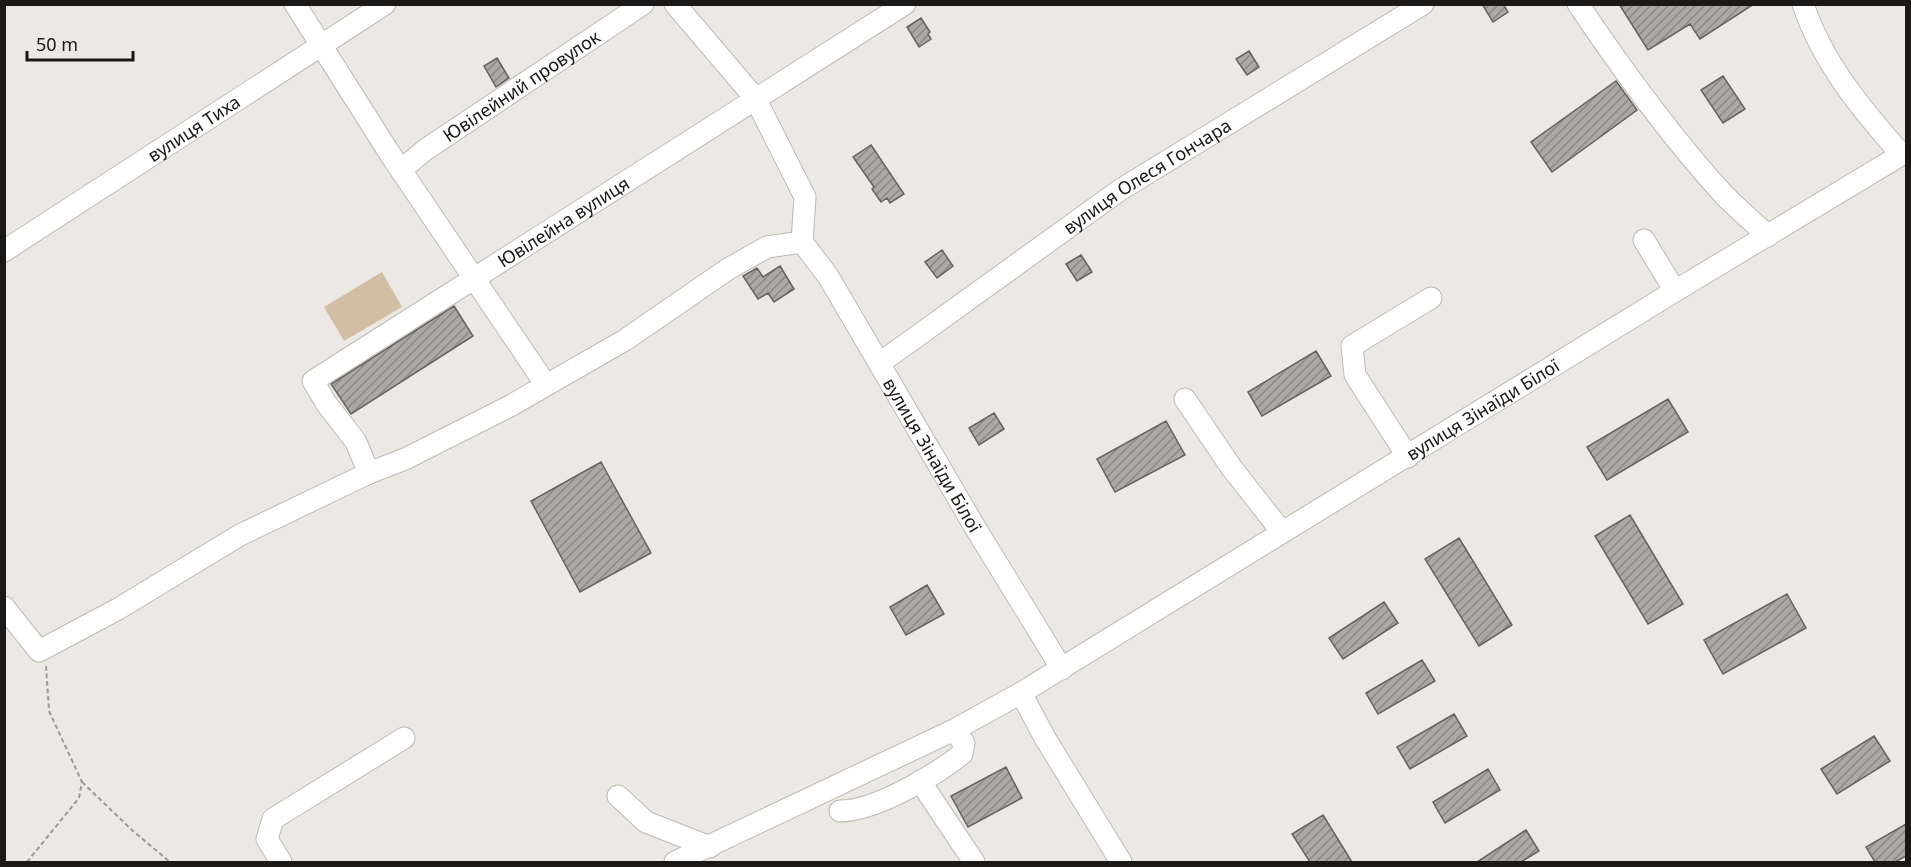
<svg xmlns="http://www.w3.org/2000/svg" width="1911" height="867" font-family="'Noto Sans',sans-serif">
<defs>
<pattern id="building-hatch" width="6" height="6" patternUnits="userSpaceOnUse" patternTransform="scale(1.5)"><rect width="6" height="6" fill="#aca9a4"/><path d="M-1 1l2-2M0 6l6-6M5 7l2-2" fill="none" stroke="#8b8985"/></pattern>
</defs>
<rect width="100%" height="100%" fill="#ece9e4"/>
<path fill="#d1bea4" d="M382 272 402 307 344 341 324 307Z"/>
<path fill="url(#building-hatch)" stroke="#66635f" stroke-width="1.5" d="M1482 4H1503L1508 12 1493 22Z
M1619 4H1754L1700 39 1690 24 1648 50Z
M921 18 930 32 928 34 931 39 919 47 907 27Z
M1249 51 1259 67 1247 75 1236 59Z
M497 58 509 78 496 87 484 66Z
M1723 76 1745 109 1723 123 1701 90Z
M1616 81 1637 110 1552 172 1531 142Z
M871 145 904 194 890 203 887 198 881 202 872 189 874 187 853 157Z
M942 250 953 266 937 278 925 262Z
M1081 255 1092 272 1077 281 1066 264Z
M780 266 794 289 774 302 768 293 758 299 743 276 757 268 763 277Z
M454 306 473 336 351 414 331 384Z
M1316 351 1331 376 1262 416 1248 392Z
M1668 399 1688 432 1607 480 1587 447Z
M994 413 1004 429 979 445 969 428Z
M1166 421 1185 455 1115 492 1097 459Z
M601 462 651 553 580 592 531 501Z
M1630 515 1683 604 1648 624 1595 536Z
M1459 538 1512 625 1479 646 1425 559Z
M927 585 944 614 906 635 890 607Z
M1787 594 1806 628 1723 674 1704 640Z
M1384 602 1398 623 1343 659 1329 638Z
M1422 660 1435 681 1378 714 1366 693Z
M1454 714 1467 736 1410 769 1397 747Z
M1874 736 1890 761 1837 794 1821 769Z
M1006 767 1022 798 968 827 951 796Z
M1488 769 1500 790 1445 823 1433 802Z
M1323 815 1352 862H1310L1292 834Z
M1906 824V856L1895 862H1875L1866 847Z
M1526 830 1539 851 1521 862H1477Z"/>
<g fill="none" stroke-linecap="round" stroke-linejoin="round">
<g stroke="#bcb9b4" stroke-width="23">
<g id="minor">
<path d="M295 4 390 154 546 385"/>
<path d="M675 4 755 98 805 197 802 242"/>
<path d="M1578 4C1623 71 1670 136 1724 195 1738 209 1753 222 1768 236"/>
<path d="M1803 4C1822 62 1862 110 1902 155"/>
<path id="s1" d="M401 170 425 150 643 4"/>
<path d="M1644 240 1675 291"/>
<path id="s2" d="M802 242 828 276 976 529 1062 669"/>
<path id="s3" d="M4 251 385 4"/>
<path id="s4" d="M880 363 1120 190 1423 4"/>
<path d="M1185 399 1231 467 1282 532"/>
<path d="M1408 457 1355 375 1352 346 1431 298"/>
<path id="s5" d="M369 473 356 442 326 403 313 381 905 4"/>
<path d="M4 607 39 651 118 609 240 535 369 473 405 459 510 406 625 340 728 269 767 247 802 242"/>
<path d="M1021 693 1045 738 1121 862"/>
<path d="M920 781 974 862"/>
<path d="M618 796 646 822 710 847"/>
<path d="M840 811C875 811 934 776 962 754L964 743 954 730"/>
<path d="M281 862 267 839 273 819 404 738"/>
<path id="s6" d="M675 862 954 730 1021 693 1675 291 1906 152"/>
</g>
</g>
<path stroke="#9b9895" stroke-width="2" stroke-dasharray="4.5 3" stroke-linecap="butt" d="M82 782 133 831 170 862
M27 862 79 798 82 782 49 711 46 666"/>
<use href="#minor" stroke="#fff" stroke-width="21"/>
</g>
<g text-anchor="middle" dominant-baseline="central" stroke-width="4.5" stroke-linejoin="round" paint-order="stroke">
<g font-size="18" fill="#1a1918" stroke="#ece9e4">
<text stroke="none"><textPath href="#s1" startOffset="147">Ювілейний провулок</textPath></text>
<text stroke="none"><textPath href="#s3" startOffset="226">вулиця Тиха</textPath></text>
<text stroke="none"><textPath href="#s4" startOffset="326">вулиця Олеся Гончара</textPath></text>
<text stroke="none"><textPath href="#s5" startOffset="405">Ювілейна вулиця</textPath></text>
<text stroke="none"><textPath href="#s6" startOffset="927">вулиця Зінаїди Білої</textPath></text>
<text stroke="none"><textPath href="#s2" startOffset="250">вулиця Зінаїди Білої</textPath></text>
</g>
</g>
<rect width="1911" height="867" fill="none" stroke="#1a1918" stroke-width="12"/>
<path d="M27 51v9h106v-9" fill="none" stroke="#1a1918" stroke-width="3"/>
<text x="36" y="51" font-size="18" fill="#1a1918" stroke="#ece9e4" stroke-width="4.5" paint-order="stroke">50 m</text>
</svg>
